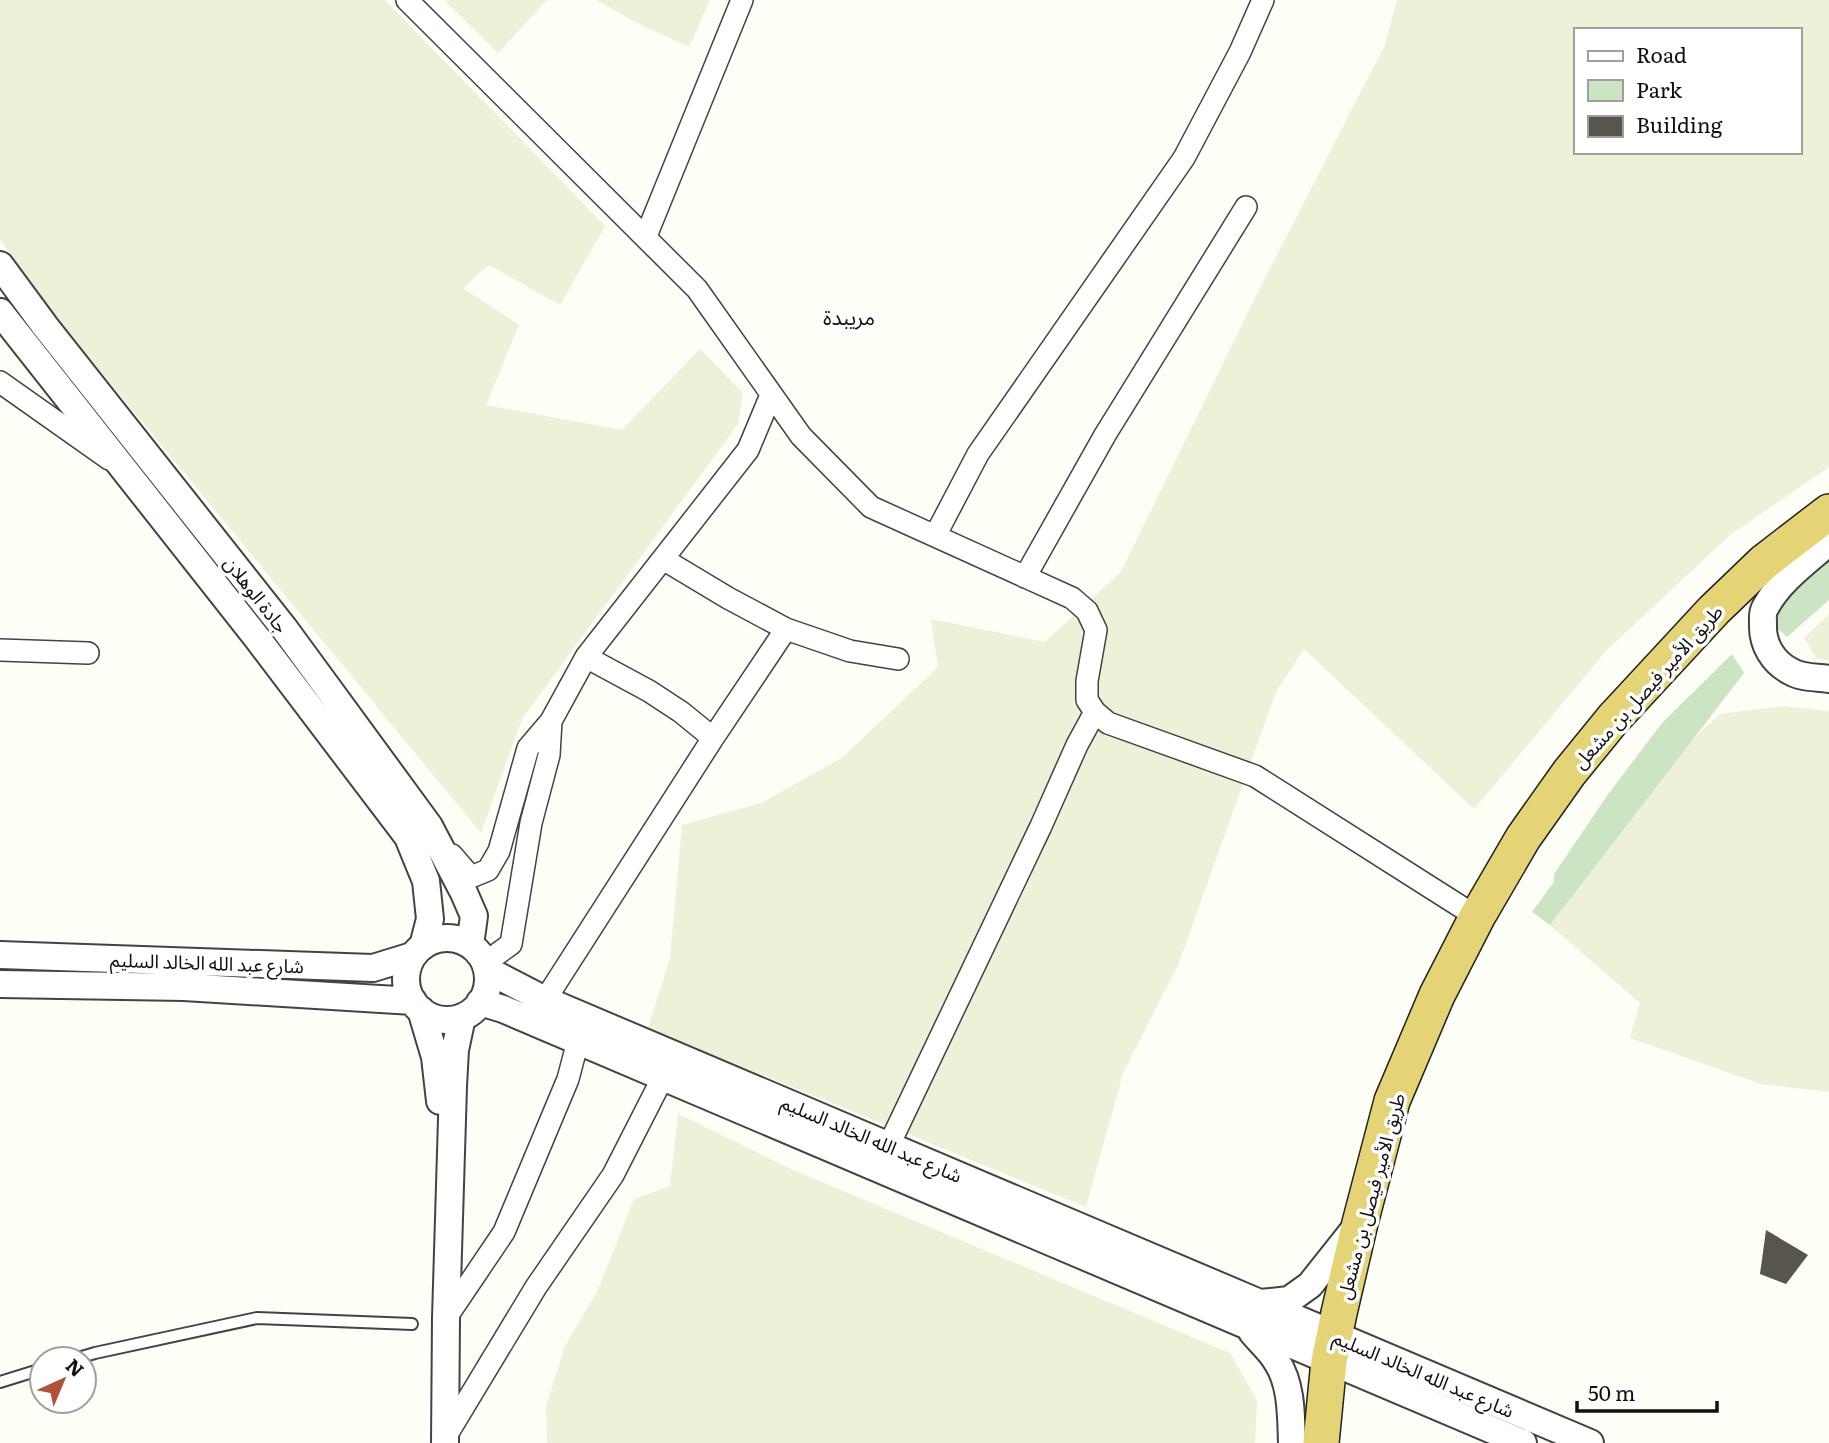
<svg xmlns="http://www.w3.org/2000/svg" width="1829" height="1443" font-family="Literata,'Noto Sans Arabic',serif">
<rect width="100%" height="100%" fill="#fdfef5"/>
<path fill="#edf1d7" fill-rule="evenodd" d="M0 0H385L605 226 560 305 489 265 463 288 519 325 486 405 622 430 700 349 743 393 738 424 522 719 481 833 36 293 0 239Z
M444 0H547L498 53Z
M596 0H710L689 47 639 24Z
M1397 0H1829V467L1730 535 1606 651 1474 809 1304 649 1276 692 1178 965 1123 1073 1086 1207 648 1028 670 958 682 825 761 803 843 757 938 667 931 619 1045 642 1121 572 1257 294 1385 45ZM1575 30H1799V152H1575Z
M1829 614V661L1817 659 1804 638Z
M1783 706 1829 711V1092L1761 1084 1630 1038 1640 1003 1550 925 1690 742 1720 714Z
M678 1114 791 1169 1230 1353 1257 1400 1255 1443H547L546 1407 565 1346 597 1292 634 1199 670 1186Z"/>
<path fill="#cbe5c2" d="M1829 556V600L1787 637 1772 623 1771 607Z
M1732 654 1744 673 1550 925 1532 912 1554 882V874L1609 793 1662 723Z"/>
<path fill="#58544e" d="M1766 1230 1808 1255 1786 1284 1760 1274Z"/>
<g fill="none" stroke-linecap="round" stroke-linejoin="round">
<g stroke="#434343" stroke-width="14">
<path id="service" d="M75 1359 95 1353 257 1318 412 1324
M0 1382 42 1369"/>
</g>
<g stroke="#434343" stroke-width="24">
<path id="minor" d="M407 0 697 289 801 436 871 507 1072 598 1087 611 1096 630 1087 681V700L1095 712 1108 723 1255 776 1477 917
M646 236 742 0
M0 382 109 459
M935 536 978 454 1184 158 1240 52 1263 0
M663 559 728 598 786 629 850 651 898 659
M1025 577 1105 435 1246 207
M0 650 88 653
M586 657 649 691 681 712 713 738
M452 855 471 877 488 870 499 851 528 748 551 721 586 657 748 450 771 395
M485 963 511 944 531 823 549 755 551 721
M545 1000 713 738 786 629
M889 1145 1041 826 1077 745 1095 712
M446 1318 504 1232 568 1079 578 1041
M446 1436 536 1287 613 1175 663 1077"/>
</g>
<g stroke="#434343" stroke-width="30">
<path id="tertiary" d="M0 265 45 326 284 628 429 826 464 893 474 916 470 945
M0 312 257 638 408 837 426 881 430 919 423 946
M1829 542C1806 562 1779 581 1765 608 1762 613 1763 618 1763 624 1762 644 1773 663 1792 672 1802 678 1818 677 1829 679
M406 979a41 41 0 1 1 82 0a41 41 0 1 1-82 0Z
M0 955 373 968 412 956
M487 970 545 1000 1590 1443
M0 984 184 987 413 1001
M480 1002 503 1009 1523 1443
M421 1010 435 1057 440 1101
M1260 1303 1289 1300 1310 1285 1356 1227
M1252 1332C1260 1342 1271 1351 1277 1362 1292 1385 1291 1417 1292 1443
M445 1443 446 1318 453 1086 455 1050 462 1017"/>
</g>
<g stroke="#212121" stroke-width="38">
<path id="trunk" d="M1321 1443 1329 1361 1339 1313 1360 1223 1392 1101 1437 995 1477 917 1523 838 1569 773 1613 719 1714 610 1764 562 1829 512"/>
</g>
<use href="#service" stroke="#fff" stroke-width="10"/>
<use href="#minor" stroke="#fff" stroke-width="21"/>
<use href="#tertiary" stroke="#fff" stroke-width="26"/>
<use href="#trunk" stroke="#e4d475" stroke-width="35"/>
</g>
<g text-anchor="middle" dominant-baseline="central" stroke-width="7" stroke-linejoin="round" paint-order="stroke">
<g font-size="19" fill="#101010" stroke="#fff">
<text transform="translate(257 594) rotate(52)">جادة الوهلان</text>
<text transform="translate(1647 686) rotate(-48)">طريق الأمير فيصل بن مشعل</text>
<text transform="translate(207 962) rotate(2)">شارع عبد الله الخالد السليم</text>
<text transform="translate(872 1138) rotate(23)">شارع عبد الله الخالد السليم</text>
<text transform="translate(1370 1196) rotate(-75)">طريق الأمير فيصل بن مشعل</text>
<text transform="translate(1424 1373) rotate(23)">شارع عبد الله الخالد السليم</text>
</g>
<g font-size="21" fill="#101010" stroke="#fff">
<text x="849" y="315">مريبدة</text>
</g>
</g>
<rect x="1574" y="28" width="228" height="126" fill="#ffffff" stroke="#9f9f9f" stroke-width="2"/>
<rect x="1588" y="51" width="35" height="10" fill="#ffffff" stroke="#9f9f9f" stroke-width="2"/>
<text x="1636" y="63" font-size="21" fill="#101010">Road</text>
<rect x="1588" y="80" width="35" height="21" fill="#cbe5c2" stroke="#9f9f9f" stroke-width="2"/>
<text x="1636" y="98" font-size="21" fill="#101010">Park</text>
<rect x="1588" y="116" width="35" height="21" fill="#58544e" stroke="#9f9f9f" stroke-width="2"/>
<text x="1636" y="133" font-size="21" fill="#101010">Building</text>
<g transform="translate(63 1380) rotate(44)"><circle r="33" fill="#ffffff" stroke="#9f9f9f" stroke-width="2"/>
<path d="M0-5L12 26L0 18L-12 26Z" fill="#af5239"/>
<text y="-10" font-size="19" font-weight="bold" text-anchor="middle" fill="#101010">N</text>
</g>
<path d="M1577 1401v10h140v-10" fill="none" stroke="#101010" stroke-width="3.5"/>
<text x="1588" y="1401" font-size="21" fill="#101010" stroke="#ffffff" stroke-width="5" paint-order="stroke">50 m</text>
</svg>
